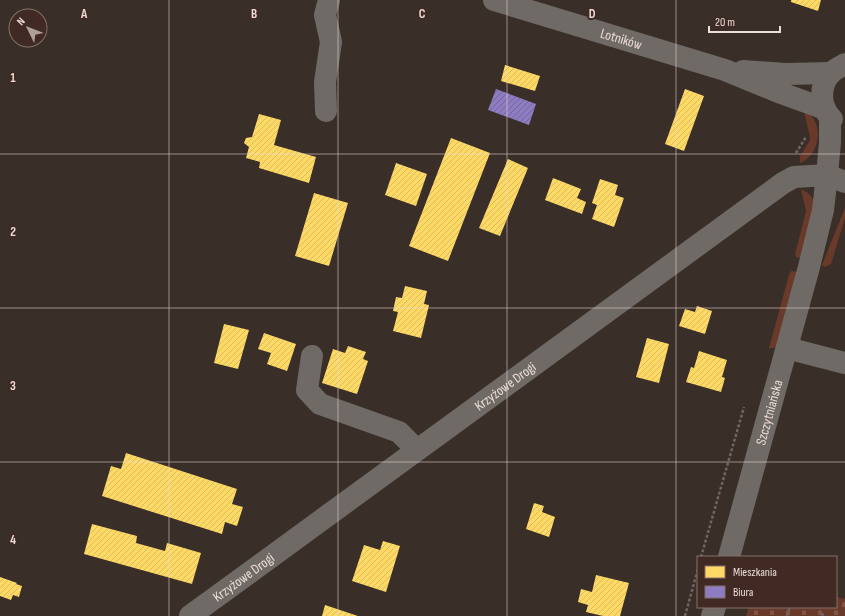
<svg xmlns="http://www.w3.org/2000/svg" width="845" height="616" font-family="'Sofia Sans Condensed',sans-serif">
<defs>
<pattern id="cemetery-stones" width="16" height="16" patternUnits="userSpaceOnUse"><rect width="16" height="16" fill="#69392a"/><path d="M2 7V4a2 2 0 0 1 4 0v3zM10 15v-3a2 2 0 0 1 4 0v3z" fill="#7f5548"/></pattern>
<pattern id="homes-hatch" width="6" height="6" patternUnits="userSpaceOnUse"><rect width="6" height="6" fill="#ffd966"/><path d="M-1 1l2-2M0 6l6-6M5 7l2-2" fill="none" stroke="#dabb5e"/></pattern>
<pattern id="offices-hatch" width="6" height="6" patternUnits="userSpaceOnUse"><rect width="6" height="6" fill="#8e7cc3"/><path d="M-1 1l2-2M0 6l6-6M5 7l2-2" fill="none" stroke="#756895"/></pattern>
</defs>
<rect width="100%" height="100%" fill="#3a2e29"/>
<path fill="#69392a" d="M804 111C825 120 821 155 800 163V156L810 140V137Z
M801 190C808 191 811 196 814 201L802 258C798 258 796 258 795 254L800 235 806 211Z
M845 208V218L831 264 825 267 822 265Z
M791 271 798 272 776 347 774 348H769L789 275Z"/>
<path fill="url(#cemetery-stones)" d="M836 597 845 599V616H746L749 607H836Z"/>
<path fill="url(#homes-hatch)" d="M791 0H821L818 11 791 2Z
M505 65 540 76 535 91 501 81Z
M685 89 704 96 684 151 665 144Z
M259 114 281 120 274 145 316 157 309 183 259 168 260 162 246 158 249 147 244 143 246 138 252 137Z
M451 138 490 153 448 261 409 246Z
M508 159 528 168 500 236 479 228Z
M396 163 427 174 416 206 385 195Z
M553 178 581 189 577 198 586 202 582 214 545 200Z
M600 179 618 185 615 195 624 198 614 227 592 219 597 205 592 203Z
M314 193 348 203 329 266 295 256Z
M405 286 427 291 424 304 429 305 421 338 393 331 398 312 393 311 396 297 402 298Z
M697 306 712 311 705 334 679 326 685 309 695 312Z
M224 324 249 330 238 369 214 363Z
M264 333 296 344 287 371 267 364 271 353 258 349Z
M647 338 669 344 659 383 636 377Z
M348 346 366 352 363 359 368 361 357 394 322 383 333 349 345 353Z
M699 351 727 360 722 377 725 378 721 392 686 382 691 367 694 368Z
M126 453 237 489 232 504 243 507 237 526 225 522 222 534 102 496 111 466 121 469Z
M534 503 544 506 542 512 555 517 549 537 526 529Z
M92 524 137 536 136 543 165 551 167 543 201 553 192 584 84 554Z
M383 541 400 546 386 592 352 581 364 545 380 550Z
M596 575 629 583 620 616H603L586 612 588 605 578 602 581 589 592 592Z
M0 577 17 583 16 584 22 586 19 597 13 595 11 600 0 596Z
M325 605 358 616H322Z"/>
<path fill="url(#offices-hatch)" d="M496 89 536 104 529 125 488 110Z"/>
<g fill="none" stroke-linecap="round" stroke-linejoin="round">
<path stroke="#6d6564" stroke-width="2.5" stroke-dasharray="3 2" stroke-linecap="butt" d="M796 153 806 137
M701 557 744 407
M685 616 698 569
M787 616 790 607
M822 616 823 613"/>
<g stroke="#706a66" stroke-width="22">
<path id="s1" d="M494 0 725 70 781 93 825 109"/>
<path d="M743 71 786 74 831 73"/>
<path d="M326 111 325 82 331 42 325 15 329 0"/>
<path d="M832 119C819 107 819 85 831 73 835 69 840 67 845 64"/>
<path d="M787 348 845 363"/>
<path d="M312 356 307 390 320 404 399 432 417 450"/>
<path id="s2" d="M729 557 809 267 823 210 827 175 830 142V117"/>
<path id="s3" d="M190 616 783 183 794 177 827 175 845 182"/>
<path d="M712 616 715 607"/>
</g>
</g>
<path fill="none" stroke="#ebdcd7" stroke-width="1" stroke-opacity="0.55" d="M169 0V616M338 0V616M507 0V616M676 0V616M0 154H845M0 308H845M0 462H845"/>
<g text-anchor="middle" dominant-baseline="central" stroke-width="4" stroke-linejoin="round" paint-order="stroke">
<g font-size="14" fill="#ebdcd7" stroke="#402a23">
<text stroke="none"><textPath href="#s1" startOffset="133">Lotników</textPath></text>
<text stroke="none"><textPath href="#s3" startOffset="390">Krzyżowe Drogi</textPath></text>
<text stroke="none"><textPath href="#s2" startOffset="150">Szczytniańska</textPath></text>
<text stroke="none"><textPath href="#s3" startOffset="66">Krzyżowe Drogi</textPath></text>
</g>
</g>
<g font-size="13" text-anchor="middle" font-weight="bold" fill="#ebdcd7" stroke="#402a23" stroke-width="4" stroke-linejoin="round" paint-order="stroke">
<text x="84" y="18">A</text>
<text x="254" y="18">B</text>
<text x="422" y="18">C</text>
<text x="592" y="18">D</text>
<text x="13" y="82">1</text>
<text x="13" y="236">2</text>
<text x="13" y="390">3</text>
<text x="13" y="544">4</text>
</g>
<rect x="697" y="556" width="140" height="52" fill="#402a23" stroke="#84716b"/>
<rect x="705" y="566" width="20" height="12" fill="#ffd966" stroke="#84716b"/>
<text x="733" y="576" font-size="12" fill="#ebdcd7">Mieszkania</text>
<rect x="705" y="586" width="20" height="12" fill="#8e7cc3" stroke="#84716b"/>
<text x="733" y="596" font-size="12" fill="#ebdcd7">Biura</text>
<g transform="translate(28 28) rotate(313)"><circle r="19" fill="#402a23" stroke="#84716b"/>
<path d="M0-3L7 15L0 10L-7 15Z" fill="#ad9f9a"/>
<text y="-6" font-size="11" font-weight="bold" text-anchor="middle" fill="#ebdcd7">N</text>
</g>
<path d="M709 26v6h71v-6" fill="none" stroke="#ebdcd7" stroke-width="2"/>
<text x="715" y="26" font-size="12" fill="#ebdcd7" stroke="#402a23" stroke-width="3" paint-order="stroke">20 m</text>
</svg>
